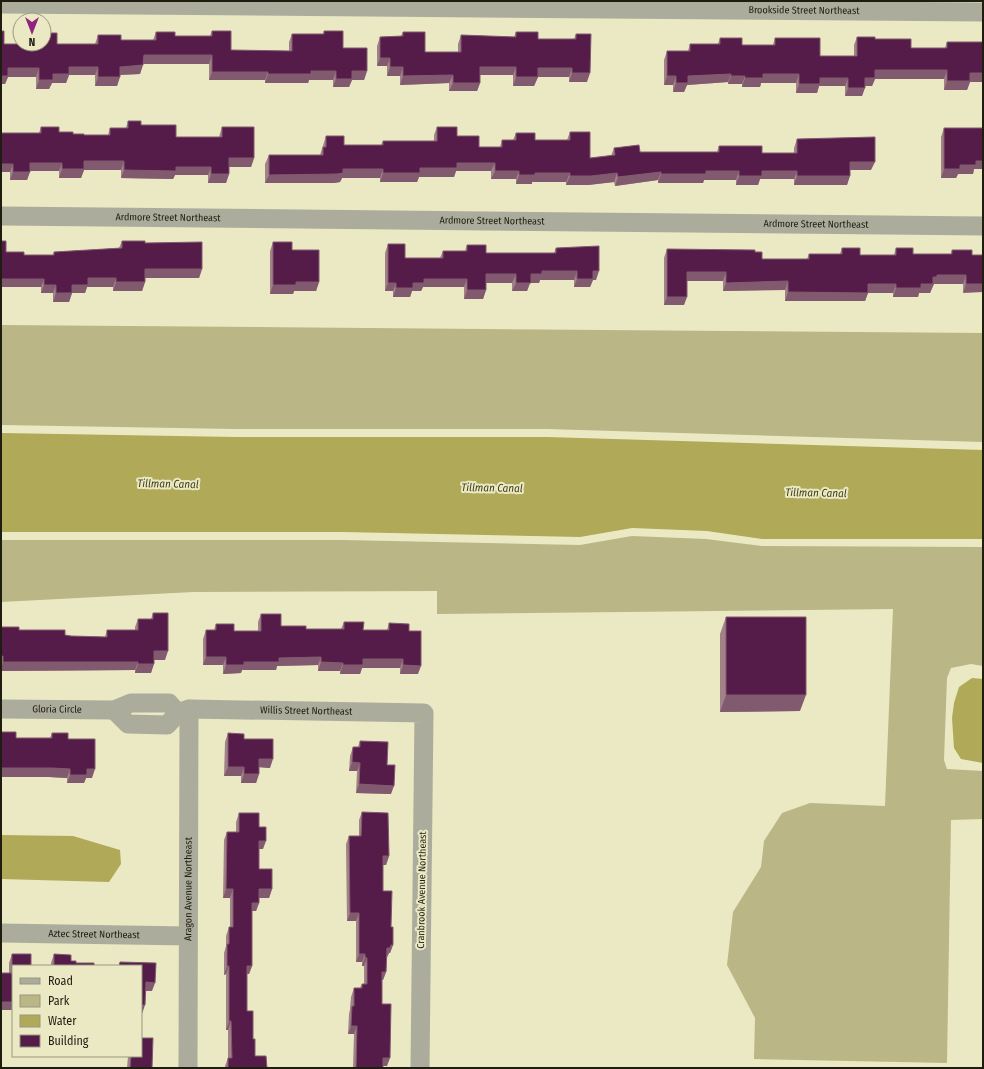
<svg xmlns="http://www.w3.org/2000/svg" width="984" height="1069" font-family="'Fira Sans Condensed',sans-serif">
<rect width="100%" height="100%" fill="#eae9c4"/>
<path fill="#bab685" d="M1 325 983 333V442L547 429H236L1 425Z
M632 536 706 539 762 546 983 547V666L971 664 951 668 947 678 944 760 947 769 983 771V819L951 820 947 1063 754 1059 755 1018 727 965 733 912 761 867 764 841 782 813 810 803 885 806 893 609 437 614V591L193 592 1 602V540H343L580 545Z"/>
<path fill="#b0a957" d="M1 433 236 437H547L983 450V539H762L707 531 632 528 580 537 343 532H1Z
M972 678 983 679V763L961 759 954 748 952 718 954 703 959 687Z
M1 835 73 836 120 850 121 864 109 882 1 879Z"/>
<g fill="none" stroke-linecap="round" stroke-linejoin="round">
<g stroke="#acac9c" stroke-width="19">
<path id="s1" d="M1 4 983 12"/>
<path id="s2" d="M1 216 983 226"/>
<path id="s3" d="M1 709 114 710 131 703H169L178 713"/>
<path id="s4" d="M114 710 128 724 167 725 178 713 189 709 424 713 420 1068"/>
<path id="s5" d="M1 933 188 936"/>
<path id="s6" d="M188 1068 189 709"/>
</g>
</g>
<path fill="#a08287" d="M212 31 231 50 289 51V42L292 34H323L324 31 367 71 364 80H352L349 87H333V80H309L308 83H265V80H209V64H143L140 74 120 75 117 86H95V75H69L66 83H52L49 89H36V77H8L5 84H1L4 44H95L98 35 121 40H153L156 32 175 36H210Z
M403 32 425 52H458V44L461 35 514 37 516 32 538 39H574L576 34 587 82H569V77H538L534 86H513V75H480V83L477 91H449V83L400 85V76H387V66H377V46L380 37 401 36Z
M857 37 875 39 911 48H945L947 42 983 82H970L967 90H944V79H875L872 86H865L862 96H845V86H819L817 93H796V83H761L760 87H742V84H728V82L687 85 684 92H673V85H664V60L667 51H688L690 44H718L720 38 742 45H773L775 38 820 56H854V45Z
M128 121 141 125 176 137H219L222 127 254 158 251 167H229V174L226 183H208V175H175L173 179 121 178V170H84L81 178H59V171H30L27 180H10V172H1L39 133 41 127 59 132 84 135H108L110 128H126Z
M437 127 479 147H500L502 140H513L516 133 535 140H567L570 132 590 158 611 156 614 148 640 152H717L719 146 762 153H794V148L797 139 871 170H850L847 185H794V179H760L758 185H736V180H704L703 183H658V180L615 186 614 182 588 185H566V182H532V184H516V179H491V171H456L454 177H419L417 182H380V178H342L340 182 334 183H265V164L269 155H320L326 136 344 145H381L383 141H434V135Z
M944 128 983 169H974L973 174H958L956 178H941V137Z
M122 241 145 243 202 269 199 278H145V282L142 291H113V287H87L85 293H72L69 302H53V293H41V287H1L6 252 24 255H53L54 252 119 248Z
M273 242 292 250 319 282 316 291H294L293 294H270V251Z
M388 244 405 258H440L443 251H465L467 245 486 253H554L556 248 596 280H593L590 287H574V280H540L539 283H530L527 291H512V283H486V290L483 299H464V287H423L421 291H412L410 297H393V291H385V253Z
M842 248 860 255H894L896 248 913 254H951L952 250 972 255H983L963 293V284H934L933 286 930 293H919L918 297H893V293H868L865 301H785V290L723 291V281H687L684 305H664V258L667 249 755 252 762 259H807L809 254H840Z
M153 613 165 660H154L151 673H135V670L1 671V627L19 630 71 636 105 637 107 630H135V627L138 619H151Z
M261 614 281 626 306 629H341L344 622 363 630H387L389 623 409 631 418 674H400V668H362L360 674H340V671H318V665L277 666 276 670H242L241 673 223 674V665H203V639L206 630H214L216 624 234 631H258V622Z
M726 617 800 711 720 712V634Z
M1 732 16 738H50L52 733 68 739 92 778H86L84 783H67V778L49 777H1Z
M228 733 244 739 270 768 259 767V774L256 783H241V776H224L225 742Z
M360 741 387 765 391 794 356 793 357 771H349L350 756 353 747H358Z
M362 812 389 856 386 865H383V891L391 927 393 945 390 953H389L387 957 386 972 383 980H382V1004L387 1066H383V1068H353L354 1034H348L349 1014 350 1009 351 997 354 988H360L362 984H364V966H362V962H356V921H347L346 844 349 836H359V820Z
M239 813 259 827 263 849H259V869L272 889 269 898H259V903L256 911H252V966L249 974H247V1011L253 1039 255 1056 267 1068H225V1066L228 1058V1030H226V974L224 975V953L226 946V936L229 927H230V898H223L224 840 227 832H236V822Z
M12 954 13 1010H1L9 973V963Z
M54 954 76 963 94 966H51V963Z
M128 1056H141L152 1068H127Z"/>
<path fill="#825a6f" d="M144 55H212L209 64H141Z
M380 58H390L387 66H377Z
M143 65 140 74 117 75 120 67Z
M69 67H98L95 75H69L66 83H52L49 89H36L39 80Z
M390 67H403L400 76H387Z
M480 67H516L513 75H477Z
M8 68H39L36 77H8L5 84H1V76Z
M538 68H572L569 77H534Z
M875 70H947L944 79H875L872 86H862L865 78Z
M311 71H336L333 80H309L308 83H265L268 74Z
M352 71H367L364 80H352L349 87H333L336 79Z
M212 72H268L265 80H209Z
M572 73H590L587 82H569Z
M970 73H983V82H970L967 90H944L947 81Z
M731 74 728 82 687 85 684 92H673L676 83 688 76Z
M763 74H799L796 83H761L760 87H742L745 78Z
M453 75 449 83 400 85 403 76Z
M667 76H676L673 85H664Z
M731 76H745L742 84H728Z
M98 77H120L117 86H95Z
M516 77H538L534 86H513Z
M820 78H848L845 86H819L817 93H796L799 84Z
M453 83H480L477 91H449Z
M848 88H865L862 96H845Z
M229 158H254L251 167H226Z
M84 161H124L121 170H84L81 178H59L62 169Z
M976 161H983V169H974L973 174H958L956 178H941L944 169Z
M850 162H875L871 170H847Z
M30 163H62L59 171H27Z
M457 163H495L491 171H456L454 177H419L417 182H380L383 173Z
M1 164H13L10 172H1Z
M176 167H211L208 175H175L173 179 121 178 124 170Z
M343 169H383L380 178H342L340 182 334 183H265L269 175Z
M495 171H519L516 179H491Z
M706 171H739L736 180H704L703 183H658L661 174Z
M762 171H797L794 179H760L758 185H736L739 176Z
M13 172H30L27 180H10Z
M661 172 658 180 615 186 618 177Z
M535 173H570L566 182H532V184H516L519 175Z
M617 173 614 182 588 185H566L570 176Z
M211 174H229L226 183H208Z
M797 176H850L847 185H794Z
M145 269H202L199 278H142Z
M542 271H577L574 280H540L539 283H530L527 291H512L516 283 531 274Z
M593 271H599L596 280H593L590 287H574L577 279Z
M687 272H726L723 281H684Z
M486 274H516L512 283H483Z
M937 275H966L963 284H934L933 286 930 293H919L918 297H893L896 288 921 284Z
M88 278H116L113 287H87L85 293H69L72 285Z
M1 279H44L41 287H1Z
M424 279H467L464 287H423L421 291H412L410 297H393L396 288Z
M788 281 785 290 723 291 726 283Z
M116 282H145L142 291H113Z
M296 282H319L316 291H294L293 294H270L273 285Z
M388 283H396L393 291H385Z
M868 284H896L893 293H868L865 301H785L788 292Z
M966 284H983V292L963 293Z
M44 285H56L53 293H41Z
M467 290H486L483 299H464Z
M56 293H72L69 302H53Z
M667 297H687L684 305H664Z
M154 651H168L165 660H151Z
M206 657H226L223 665H203Z
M321 657 318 665 277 666 276 670H242L241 673 223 674 226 665 244 662 279 658Z
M363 659H403L400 668H362L360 674H340L343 665Z
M3 662H138L135 670 1 671V667Z
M321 662 343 663 340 671H318Z
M138 664H154L151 673H135Z
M403 665 421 666 418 674H400Z
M726 695H806L800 711 720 712Z
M259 759H273L270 768 256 767Z
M352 762 360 763 357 771H349Z
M228 767H244L241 776H224Z
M1 768H52L70 769 67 778 49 777H1Z
M87 769H95L92 778H86L84 783H67L70 775Z
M244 774H259L256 783H241Z
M359 784 394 786 391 794 356 793Z
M259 841H266L263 849H256Z
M383 856H389L386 865H380Z
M226 889H233L230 898H223Z
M259 889H272L269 898H256Z
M252 903H259L256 911H249Z
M350 913H359L356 921H347Z
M391 945H393L390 953H389L387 957H384L387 948Z
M359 954H365L362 962H356Z
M365 957 367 958 364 966H362Z
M227 966H229L226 974 224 975Z
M247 966H252L249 974H244Z
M382 972H386L383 980H379Z
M146 982 155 983 152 991H143Z
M1 1002H13V1010H1Z
M141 1005H145L142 1014H141Z
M229 1021H231L228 1030H226Z
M351 1026H357L354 1034H348Z
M383 1058H390L387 1066H380Z"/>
<path fill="#551c4a" stroke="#825a6f" d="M1 31H4V44H44V33H57V44H98V35H121V40H156V32H175V36H212V31H231V50L292 51V34H324V31H343V48H367V71H352V79H336V71H311V74H268V72H212V55H144L143 65 120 67V77H98V67H69V74H53V80H39V68H8V76H1Z
M403 32H425V52H461V35L516 37V32H538V39H576V34H591L590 73H572V68H538V77H516V67H480V83H453V75L403 76V67H390V58H380V37L403 36Z
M857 37H875V39H911V48H947V42H983V73H970V81H947V70H875V78H865V88H848V78H820V84H799V74H763V78H745V76H731V74L688 76V83H676V76H667V51H690V44H720V38H742V45H775V38H820V56H857Z
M128 121H141V125H176V137H222V127H254V158H229V174H211V167H176V171L124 170V161H84V169H62V163H30V172H13V164H1V133H41V127H59V132H73V134H84V135H110V128H128Z
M437 127H457V136H479V147H502V140H516V133H535V140H570V132H590V158L615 155 614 148 639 145 640 152H719V146H762V153H797V139L875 137V162H850V176H797V171H762V176H739V171H706V174H661V172L618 177 617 173 591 176H570V173H535V175H519V171H495V163H457V168H420V173H383V169H343V173L337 174 269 175V155H323V147H326V136H344V145H383V141H437Z
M944 128H983V161H976V165H960V169H944Z
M1 241H6V252H24V255H54V252L122 248V241H145V243L202 242V269H145V282H116V278H88V285H72V293H56V285H44V279H1Z
M273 242H292V250H319V282H296V285H273Z
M388 244H405V258H443V251H467V245H486V253H556V248L599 246V271H593V279H577V271H542V274H531V283H516V274H486V290H467V279H424V283H413V288H396V283H388Z
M842 248H860V255H896V248H913V254H952V250H972V255H983V284H966V275H937V277H933V284H921V288H896V284H868V293L788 292V281L726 283V272H687V297H667V249L755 250V252H762V259H809V254H842Z
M153 613H168V651H154V664H138V662H3V656H1V627H19V630H65V635L71 636 107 637V630H138V619H153Z
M261 614H281V626H306V629H344V622H364L363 630H389V623L409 624V631H421V666L403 665V659H363V665H343V663L321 662V657L279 658V662H244V665H226V657H206V630H216V624H234V631H261Z
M726 617H806V695H726Z
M1 732H16V738H52V733H68V739H95V769H87V775H70V769L52 768H1Z
M228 733 244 734V739H273V759H259V774H244V767H228Z
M360 741 388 742 387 765H395L394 786 359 784 360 763 352 762 353 747H360Z
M362 812 388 813 389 856H383V891H392L391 927H393V945H391L390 948H387L386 972H382V1004H391L390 1058H383V1068H356L357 1026H351L352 1006H354V988H362V984H367V958L365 957V954H359V913H350L349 836H361Z
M239 813H259V827H266V841H259V869H272V889H259V903H252V966H247V1011H253V1039H255V1056H266L267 1068H228V1058H232L231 1021H229V966H227V944H229V927H233V889H226L227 832H239Z
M12 954H31V966H13V1002H1V973H12Z
M54 954 71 955V961H76V963H94V966H54Z
M120 962 156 963 155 983 146 982 145 1005H141V966H119Z
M141 1038H153L152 1068H130L131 1056H141Z"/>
<g text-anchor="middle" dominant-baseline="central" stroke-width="4" stroke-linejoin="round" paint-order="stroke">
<g font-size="10" fill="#1e1d10" stroke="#eae9c4">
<text stroke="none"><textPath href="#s1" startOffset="803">Brookside Street Northeast</textPath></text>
<text stroke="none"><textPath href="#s2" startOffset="167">Ardmore Street Northeast</textPath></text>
<text stroke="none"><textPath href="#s2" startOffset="491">Ardmore Street Northeast</textPath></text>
<text stroke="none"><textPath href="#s2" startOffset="815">Ardmore Street Northeast</textPath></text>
<text stroke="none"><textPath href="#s3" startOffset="56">Gloria Circle</textPath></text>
<text stroke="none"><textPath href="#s4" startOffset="204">Willis Street Northeast</textPath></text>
<text stroke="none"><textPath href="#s6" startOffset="179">Aragon Avenue Northeast</textPath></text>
<text transform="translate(422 890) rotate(-89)">Cranbrook Avenue Northeast</text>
<text stroke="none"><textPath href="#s5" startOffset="93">Aztec Street Northeast</textPath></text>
</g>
<g font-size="11" font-style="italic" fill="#403e1a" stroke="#eae9c4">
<text transform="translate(168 484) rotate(1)">Tillman Canal</text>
<text transform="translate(492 488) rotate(1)">Tillman Canal</text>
<text transform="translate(816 493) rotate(1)">Tillman Canal</text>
</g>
</g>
<rect width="984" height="1069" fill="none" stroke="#1e1d10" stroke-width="4"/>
<rect x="12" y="965" width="130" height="92" fill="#eae9c4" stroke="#98977c"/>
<rect x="20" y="978" width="20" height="6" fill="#acac9c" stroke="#98977c"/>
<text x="48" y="985" font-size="12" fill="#1e1d10">Road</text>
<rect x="20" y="995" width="20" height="12" fill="#bab685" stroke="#98977c"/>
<text x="48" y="1005" font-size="12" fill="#1e1d10">Park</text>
<rect x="20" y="1015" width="20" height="12" fill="#b0a957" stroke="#98977c"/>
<text x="48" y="1025" font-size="12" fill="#1e1d10">Water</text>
<rect x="20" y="1035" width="20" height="12" fill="#551c4a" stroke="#98977c"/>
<text x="48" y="1045" font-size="12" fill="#1e1d10">Building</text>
<g transform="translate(32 32) rotate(180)"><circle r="19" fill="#eae9c4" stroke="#98977c"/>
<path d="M0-3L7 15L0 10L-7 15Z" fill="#932180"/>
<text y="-6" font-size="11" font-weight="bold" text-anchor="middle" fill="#1e1d10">N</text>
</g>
</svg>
